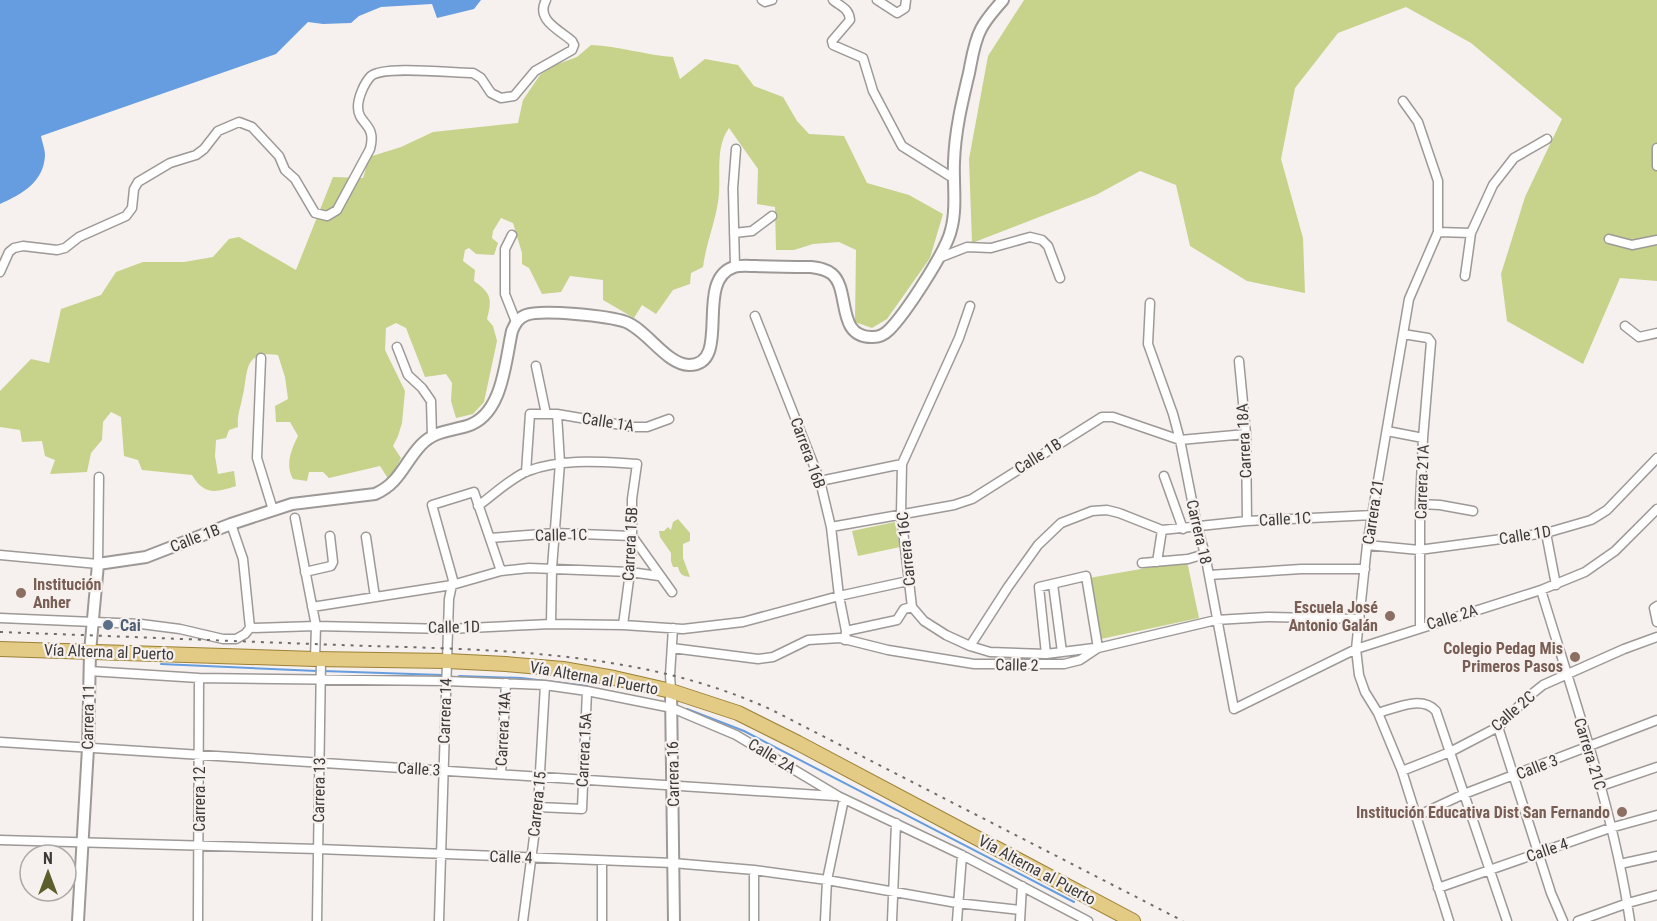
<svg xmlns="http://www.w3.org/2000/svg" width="1657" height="921" font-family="'Roboto Condensed',sans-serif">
<rect width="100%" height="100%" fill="#f6f1ee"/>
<path fill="#c7d28b" d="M1024 0H1657V281L1620 278 1583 364 1507 321 1501 274 1525 197 1562 119 1471 43 1406 7 1338 33 1295 88 1281 159 1303 238 1305 293 1247 281 1190 246 1176 185 1140 171 1096 195 972 243 969 159 988 56Z
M591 45C619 46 645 55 673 57L680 79 705 59 738 65 754 86 783 97 797 121 809 134 844 136 867 183 909 195 943 214 930 258 887 319 872 328 855 322 856 250 839 242 813 244 794 250H776L775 207 757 204 758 169 729 128C714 148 722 179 718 202 715 223 706 244 703 267L691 273 690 284 673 290 656 314 642 305 634 318 603 300V280L570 276 561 292 542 294 529 268 522 264V253L513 223 501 218 493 231 492 238 498 243 494 255 476 254 469 248 465 250 463 261 475 270 474 281C492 294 492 299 487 319L493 326 497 341 484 402 473 414 456 418 451 401 452 383 446 374 425 377 406 328 396 323 386 328 385 350 405 391 402 423 398 436 393 446 401 458 389 480 380 466 329 478 323 472H309L307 481 293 479C285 465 291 450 298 436L290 422H276L275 406 288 399 285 377 278 355C241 350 249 374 242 399 240 409 237 416 238 427L229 430 226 438 216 440 215 456 218 474 234 471 236 486C215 493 204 495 192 475L142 470 138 460 124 456 121 417 111 412 103 422 102 440 91 453 87 472 50 474 55 460 45 456 42 441 22 442 20 430 0 427V391L31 359 49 363 61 309 101 295 116 272 143 262H184L213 257 229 239 239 237 296 270 333 177 363 178 369 157 401 147 433 132 518 123 523 100 540 75 555 65 577 57Z
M678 519 690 533V541L683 544V558L690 577C683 576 680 575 678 567H673L671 561V553L660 537 659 531H664L668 527 671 530 673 522Z
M895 522 900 547 858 556 852 531Z
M1187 561 1199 618 1101 639 1089 578Z"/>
<path fill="#659de0" d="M0 0H481L474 9 437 18 432 4 381 7 359 16 351 23 323 24 308 22 276 54 41 136C42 142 45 149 45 155 44 182 22 194 0 204Z"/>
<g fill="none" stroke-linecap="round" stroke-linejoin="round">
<path stroke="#659de0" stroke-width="2" d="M161 664 317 671
M323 671 442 675
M459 676 521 678 587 686
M687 709 744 731 1074 902"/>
<g stroke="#9d9996" stroke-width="11">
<path id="minor" d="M762 0 765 2 772 0
M833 0C841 7 849 8 850 20L832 41 833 45 863 58 873 91 902 146 953 178
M877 0 897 13 905 8 906 0
M1403 101 1418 122 1438 181V232L1409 299 1367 545 1356 649 1359 675 1365 692 1378 713 1402 771 1449 921
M1657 148V166
M1438 232 1471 233
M734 233 752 231 772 216
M512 235 505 249V294L516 322
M1609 239 1632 245 1657 240
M939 258 967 247 991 248 1030 237 1042 240 1048 246 1060 278
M735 266 733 188 736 149
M0 272 9 252 14 248 23 246 57 250 65 248 79 237 126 216 132 208 134 189 138 182 170 163 196 155 204 149 218 131 239 122 252 127 279 156 285 170 295 179 315 213 327 216 337 210 370 149C377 123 358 125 358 107 358 98 364 83 371 76 384 65 453 73 473 73L481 78 491 93 501 98 514 96 535 71 572 50 574 45 572 41C560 30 535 20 546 0
M1465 276 1471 233 1493 185 1514 158 1547 139
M1150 303 1148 344 1173 414 1180 440 1197 526 1205 554 1234 709 1356 649 1541 590 1585 572 1615 551 1657 509
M970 306 959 338 902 464 901 514 912 607 924 621 946 635 970 646 990 652 1046 654 1094 648
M755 316 820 481 831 527 839 596 846 631 845 640
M1625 326 1639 337 1657 333
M1403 334 1428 338 1431 342 1423 438 1420 504V627
M397 347 408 375 422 388 431 401 432 436
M261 358 257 458 273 510
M1239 361 1246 434 1247 521
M536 366 546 414
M1387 431 1423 438
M526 472 530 414H557L633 427H647L669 419
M1164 476 1183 529
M820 481 902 464
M1420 504 1440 505 1473 511
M478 506C492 496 512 477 528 471 563 458 601 462 637 464L632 499V536L630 572 623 625
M295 518 316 626 315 659
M231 524 243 559 250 628
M831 527 954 505 972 499 1102 417H1113L1180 440 1246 434
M1546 533 1556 585
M366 537 375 597
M490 538 555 533 632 536 672 592
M1367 545 1419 550 1546 533 1591 520 1607 510 1657 458
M0 555 98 564 99 477
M1157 562 1162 530
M1142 563 1188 559 1205 554
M305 572 331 566 333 562 330 536
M1209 575 1301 569H1365
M1053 584 1062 652
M1541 590C1574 699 1613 808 1630 921
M1657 606 1654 608 1657 622
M312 607 452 585 501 571 529 568 630 572 659 576
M0 618 141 624 180 629 223 639H236L245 634 250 628 316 626 448 629 551 624 623 625 683 629 743 622 839 596 908 581
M551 624 552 568 560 463 557 414
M846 631 897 620 904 609 912 607
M970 646 1008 587 1038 545 1061 523 1092 511 1107 510 1119 513 1162 530 1247 521 1373 515
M672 648 758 659 773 657 808 640 840 638 888 650 974 664H1064L1080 660 1098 648 1216 620 1267 617 1360 619
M1046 654 1039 587 1086 576 1098 648
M89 671 199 678 446 681 545 685 587 691 672 708 736 735 838 796 962 855 1088 921
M671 691 670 675 673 628
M1378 713C1396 708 1422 695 1436 711L1507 921
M1498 727 1551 893 1563 921
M0 742 835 796
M1402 771 1450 752 1498 727 1528 697 1543 685 1624 649 1657 637
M501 774 506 683
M1601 786 1657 767
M538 807 582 809 587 691
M1417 816 1464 794 1657 720
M0 840 318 849 673 863 754 870 827 880 957 903 1020 910
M1620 864 1657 856
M754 870V921
M1438 888 1610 828 1657 815
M198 921 199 678
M317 921 321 659
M439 921 448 629 449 599 453 580 432 505 474 492 501 571
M523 921 538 807 545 685
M602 921V861
M825 921 827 880 844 799
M892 921 896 823
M957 921 962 855
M1020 921 1022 886
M1578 921 1628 903 1657 895"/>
</g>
<g stroke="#9d9996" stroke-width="14">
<path id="tertiary" d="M671 691 674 921
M78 921 88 748 90 652 98 564 146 557 231 524 292 504 375 494C400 483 404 463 421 445 434 431 450 431 467 426 503 415 505 362 512 331 515 324 518 318 526 315 542 309 609 316 626 322 648 331 666 364 689 365 733 365 693 280 734 267 740 265 749 266 756 266 774 267 793 267 811 267 819 268 826 269 832 274 851 290 835 338 873 337 879 337 885 334 889 330 905 314 946 252 951 230 957 208 953 184 954 162 955 131 962 102 969 73 972 58 974 42 981 29 986 19 995 9 1003 0"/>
</g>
<g stroke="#9d8136" stroke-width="16">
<path id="primary" d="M0 649 315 659 447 661 506 664 563 669 614 678 671 691 738 713 798 743 1133 921"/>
</g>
<use href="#minor" stroke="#fff" stroke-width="8"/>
<use href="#tertiary" stroke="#fff" stroke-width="10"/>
<use href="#primary" stroke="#e3ca85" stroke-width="14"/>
<path stroke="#6f6c6b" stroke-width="2" stroke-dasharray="3 6" stroke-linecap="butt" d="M0 632C113 636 227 641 340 645 484 650 638 648 772 710L1183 921"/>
</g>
<g fill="#8d6e63" stroke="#f6f1ee" stroke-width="2">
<circle cx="21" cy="593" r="6"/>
<circle cx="1390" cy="616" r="6"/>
<circle cx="1575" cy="657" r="6"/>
<circle cx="1622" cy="812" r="6"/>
</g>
<circle fill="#5c6f8a" stroke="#f6f1ee" stroke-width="2" cx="108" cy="625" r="6"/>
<g text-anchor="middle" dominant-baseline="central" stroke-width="4.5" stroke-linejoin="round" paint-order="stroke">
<g font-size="16" fill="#3d3b3a" stroke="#f6f1ee">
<text transform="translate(608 422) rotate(9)">Calle 1A</text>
<text transform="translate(1244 441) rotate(-93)">Carrera 18A</text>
<text transform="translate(808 453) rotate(70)">Carrera 16B</text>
<text transform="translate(1038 456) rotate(-32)">Calle 1B</text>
<text transform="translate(1422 482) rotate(-88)">Carrera 21A</text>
<text transform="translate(1373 512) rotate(-81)">Carrera 21</text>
<text transform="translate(1285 519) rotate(-3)">Calle 1C</text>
<text transform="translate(1199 532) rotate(77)">Carrera 18</text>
<text transform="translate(561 535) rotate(-1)">Calle 1C</text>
<text transform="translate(1525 535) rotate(-9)">Calle 1D</text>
<text transform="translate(195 538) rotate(-21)">Calle 1B</text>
<text transform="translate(630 544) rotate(-87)">Carrera 15B</text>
<text transform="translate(906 549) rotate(-96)">Carrera 16C</text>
<text transform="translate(1452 617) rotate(-17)">Calle 2A</text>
<text transform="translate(454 627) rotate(-1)">Calle 1D</text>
<text transform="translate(109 652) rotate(2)">Vía Alterna al Puerto</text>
<text transform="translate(1017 665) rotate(1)">Calle 2</text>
<text transform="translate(594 678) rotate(10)">Vía Alterna al Puerto</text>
<text transform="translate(445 711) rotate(-88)">Carrera 14</text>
<text transform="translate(1513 711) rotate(-41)">Calle 2C</text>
<text transform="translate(88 717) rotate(-89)">Carrera 11</text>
<text transform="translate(503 729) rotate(-87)">Carrera 14A</text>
<text transform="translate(584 750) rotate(-87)">Carrera 15A</text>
<text transform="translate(1590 754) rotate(73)">Carrera 21C</text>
<text transform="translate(772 756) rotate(31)">Calle 2A</text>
<text transform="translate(1537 767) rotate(-21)">Calle 3</text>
<text transform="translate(419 769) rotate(3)">Calle 3</text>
<text transform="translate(673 774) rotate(-91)">Carrera 16</text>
<text transform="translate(319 790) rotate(-89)">Carrera 13</text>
<text transform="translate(199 799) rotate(-90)">Carrera 12</text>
<text transform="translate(537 804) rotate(-84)">Carrera 15</text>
<text transform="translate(1547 850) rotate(-19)">Calle 4</text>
<text transform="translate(511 857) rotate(2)">Calle 4</text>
<text transform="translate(1037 870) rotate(28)">Vía Alterna al Puerto</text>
</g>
<g font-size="16" font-weight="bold" fill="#785e54" stroke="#f6f1ee" text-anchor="end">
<text x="33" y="584" text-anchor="start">Institución<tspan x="33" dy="18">Anher</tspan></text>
<text x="1378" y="607">Escuela José<tspan x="1378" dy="18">Antonio Galán</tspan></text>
<text x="1563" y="648">Colegio Pedag Mis<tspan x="1563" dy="18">Primeros Pasos</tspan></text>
<text x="1610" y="812">Institución Educativa Dist San Fernando</text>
</g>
<g font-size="16" font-weight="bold" fill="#4e5e75" stroke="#f6f1ee" text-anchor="start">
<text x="120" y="625">Cai</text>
</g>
</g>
<g transform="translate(48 873)"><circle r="28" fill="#f6f1ee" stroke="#aca8a6" stroke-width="1.5"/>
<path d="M0-4.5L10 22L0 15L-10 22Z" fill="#5c5e2b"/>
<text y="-9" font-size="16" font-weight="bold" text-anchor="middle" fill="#3d3b3a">N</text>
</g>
</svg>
